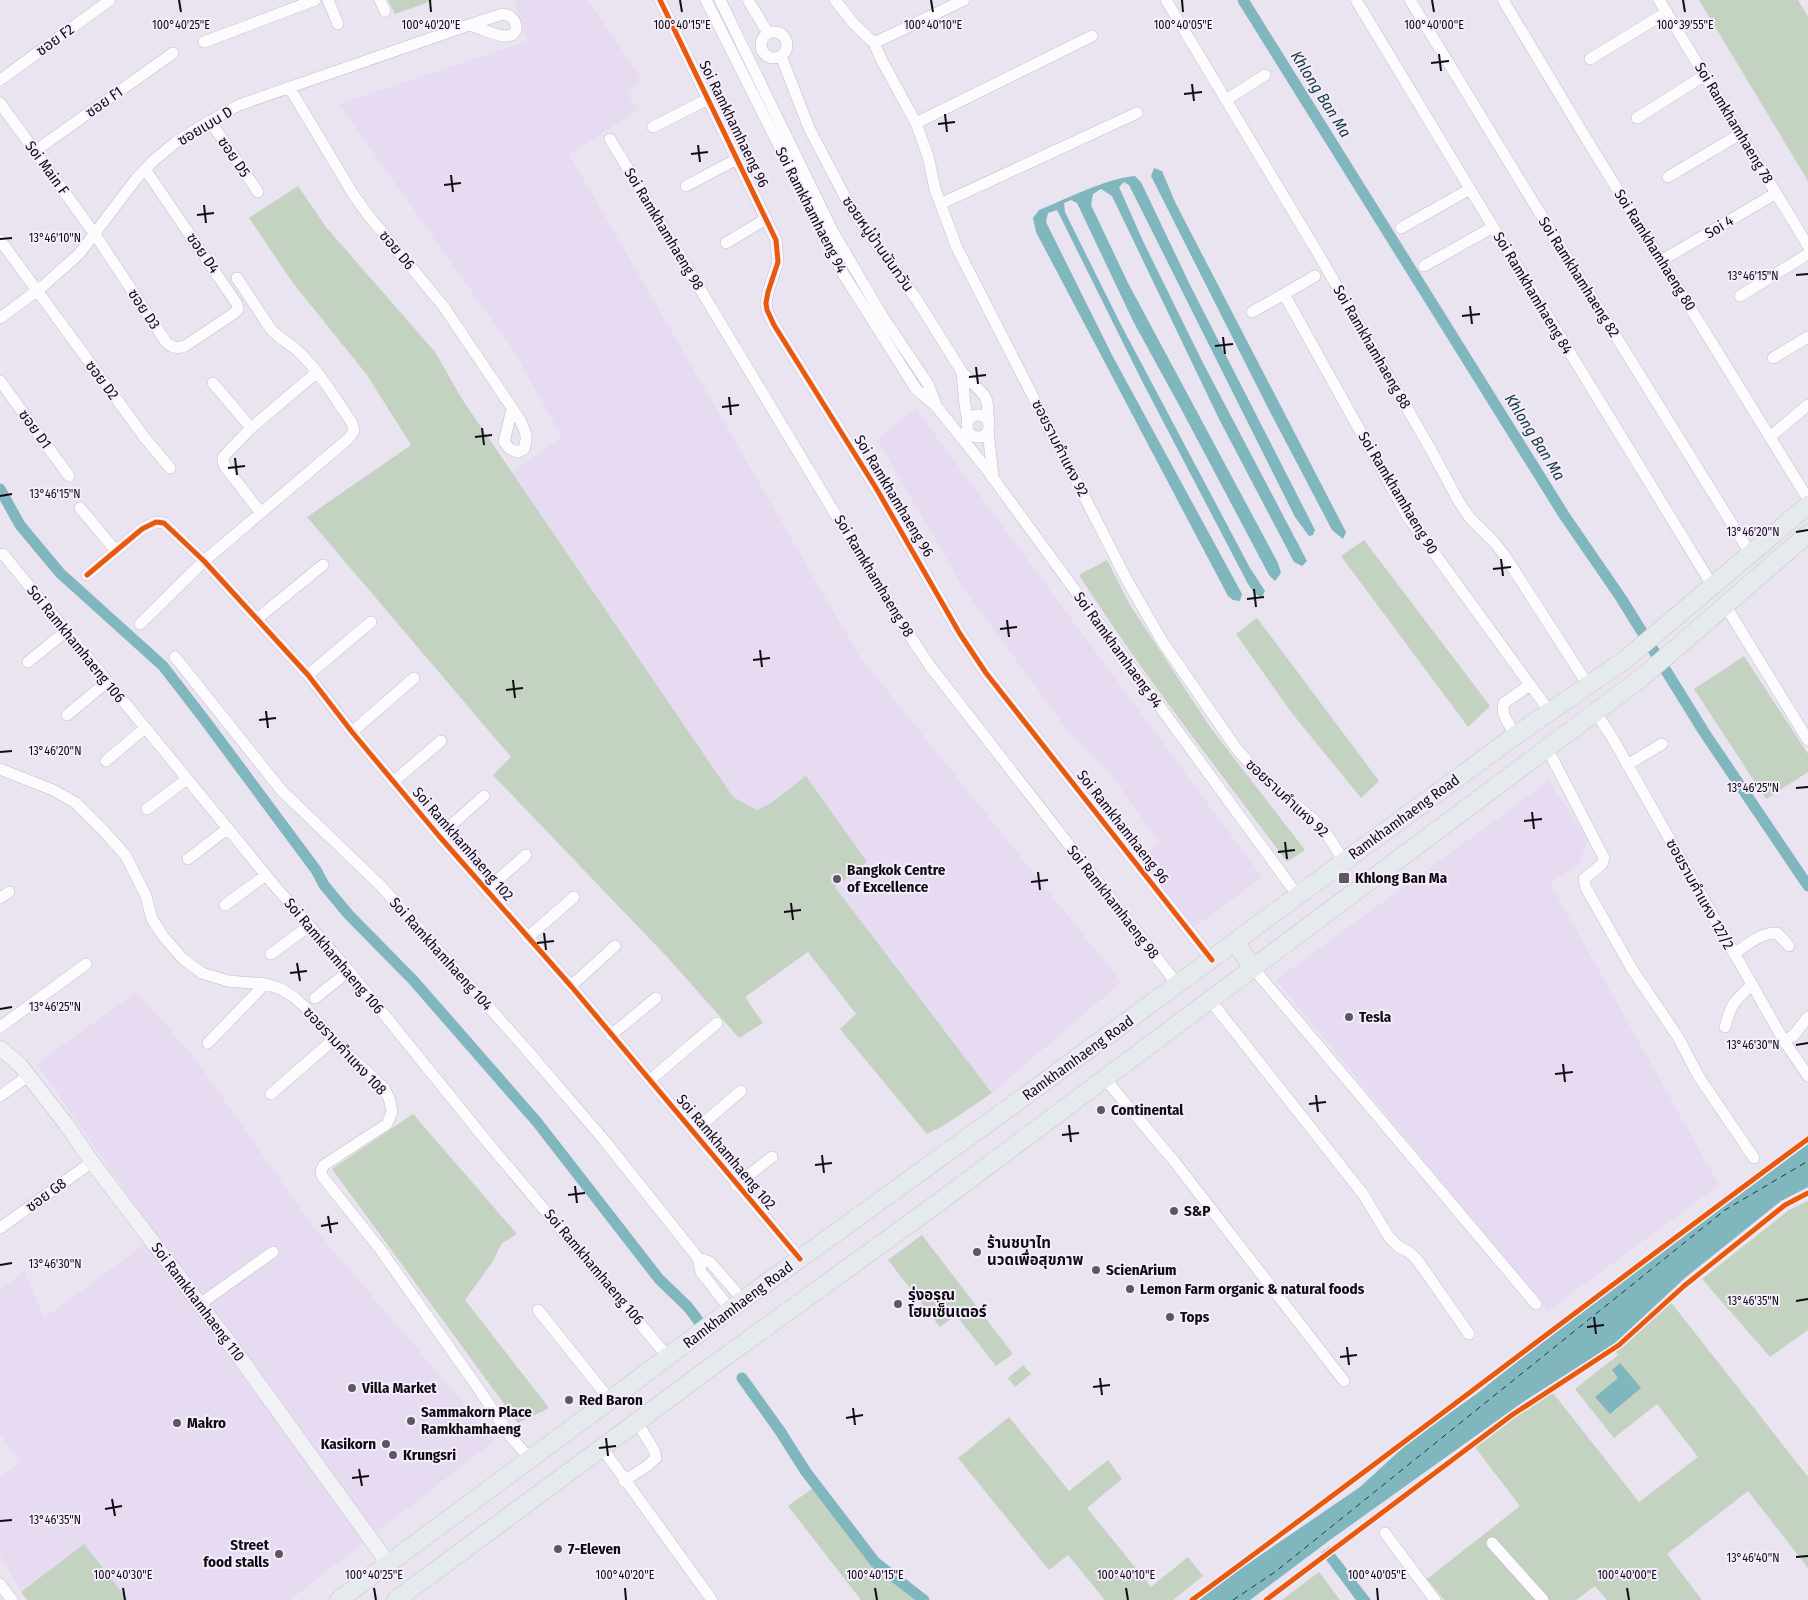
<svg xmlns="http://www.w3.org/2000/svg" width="1808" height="1600" font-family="'Fira Sans Condensed','Noto Sans Thai',sans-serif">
<rect width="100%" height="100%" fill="#eae3f0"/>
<path fill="#e7dbf1" d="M514 0H588L643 81 626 92 639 110 569 154 858 654 1121 982 992 1093 835 887 807 776 771 803 757 810 733 797 512 472 562 437 513 350 339 104 527 41Z
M916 409 1262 877 1184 935 1131 865 1159 842 1109 772 1072 736 964 589 877 439Z
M1549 781 1588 840 1578 865 1550 883 1719 1185 1548 1311 1276 980Z
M136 992 191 1053 314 1228 495 1440 290 1600H128L84 1544 21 1592 0 1555V1477L21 1462 0 1435V1290L24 1271 44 1318 157 1236 37 1064Z"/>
<path fill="#c4d2c2" d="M388 0H434L395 14Z
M1699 0H1798L1808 17V181Z
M298 186 326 227 435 352 462 399 733 797 757 810 771 803 806 776 867 862 835 887 992 1093 943 1126 927 1134 840 1029 856 1014 808 952 745 997 763 1023 739 1038 669 959 493 775 511 757 307 517 411 445 367 375 293 283 249 218Z
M1364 540 1490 706 1468 727 1341 556Z
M1107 560 1130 605 1210 727 1305 850 1287 862C1217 768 1143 675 1079 575Z
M1257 618 1379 781 1361 798 1291 712 1236 634Z
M1744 656 1808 754V772L1766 799 1694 689Z
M413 1114 517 1234 502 1243 493 1261 465 1300 549 1408 518 1423 332 1169Z
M1808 1201V1330L1770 1357 1702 1279 1789 1210Z
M922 1235 1013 1354 996 1366 956 1315 940 1327 888 1260Z
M1670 1301 1808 1477V1568L1748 1491 1667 1554 1702 1600H1607L1595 1586 1576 1600H1444L1427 1579 1520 1506 1474 1446 1549 1388 1639 1502 1698 1457 1657 1404 1614 1438 1575 1389 1618 1355 1611 1346Z
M1023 1365 1031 1374 1015 1387 1008 1378Z
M1009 1417 1069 1491 1108 1460 1122 1479 1087 1508 1151 1587 1188 1557 1203 1576 1173 1600H1105L1068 1555 1049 1570 958 1458Z
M816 1486 868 1560 918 1600H861L788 1506Z
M84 1544 128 1600H27L21 1592Z
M1319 1572 1340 1600H1282Z"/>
<path fill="#80b6bd" d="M1154 168 1162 171 1175 202 1346 532 1343 539 1332 530 1268 408 1151 176Z
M1135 176 1141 182 1191 287 1315 530 1313 535 1309 536 1295 517 1129 185 1124 182 1119 187 1142 239 1202 361 1307 561 1302 566 1294 562 1220 421 1112 196 1101 189 1093 194 1091 205 1128 283 1278 563 1281 573 1275 581 1269 575 1179 405 1134 323 1077 203 1071 200 1064 203 1065 212 1120 323 1250 568 1265 591 1262 597 1255 594 1248 584 1143 383 1057 210 1048 213 1046 222 1112 355 1242 594 1240 601 1233 600 1228 596 1036 232 1033 218 1039 210C1069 198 1104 179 1135 176Z
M1808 1144V1187L1781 1201 1686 1277 1614 1344 1523 1402 1330 1540 1250 1600H1199L1230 1576 1360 1487 1408 1443 1479 1392 1578 1313Z
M1620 1363 1641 1388 1610 1414 1595 1397 1618 1378 1612 1370Z
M1330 1546 1332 1550 1371 1600H1356L1321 1553Z"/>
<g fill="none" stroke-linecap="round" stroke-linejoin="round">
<path stroke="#80b6bd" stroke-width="11" d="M1243 0 1564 515 1621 598 1704 732 1808 886
M0 489 20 525 60 573 163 666 204 719 316 870 324 885 349 915 413 980 537 1122 659 1279 688 1307 703 1327
M742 1378 780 1431 806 1472 875 1562 924 1600"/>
<path stroke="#173d40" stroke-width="1" stroke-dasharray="6 5" stroke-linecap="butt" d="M1233 1600 1275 1572 1725 1210 1808 1161"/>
<g stroke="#c4bec9" stroke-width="12">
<path id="street" d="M328 0 338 24
M380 0 385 11
M660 0 776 240 778 262 768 292 766 303 767 310 774 325 876 488 960 634 986 673 1212 960
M706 0 842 272 916 389 936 406 985 467 1298 896
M720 0 833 232 883 317 928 384 936 405
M748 0 768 33
M835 0 854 24 874 43 881 59 916 123 928 156 935 189 957 248 1128 582 1162 641 1236 748 1259 774 1314 820 1326 833 1344 861
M1166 0 1319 255 1431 450 1459 502 1470 518 1495 543 1505 556 1588 685
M1356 0 1470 189 1712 585
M1410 0 1560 246 1750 553
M1503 0 1587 140 1808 499
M1659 0 1808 246
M503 14C517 15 522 35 507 36 496 37 480 27 469 25Z
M761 45a13 13 0 1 1 26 0a13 13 0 1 1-26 0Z
M204 42 315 0
M874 43 964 0
M781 56 809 128 844 195 856 216 917 300 962 372 984 395 987 401 989 425
M1590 59 1667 12
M0 80 110 0
M289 87 353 194 368 215 444 307 520 420C526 432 528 437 524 449L518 452 510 449 504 442 512 409
M1226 100 1265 75
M0 103 94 233 166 342C173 348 177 349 185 346L233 314 238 309 237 304 145 169
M1637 118 1705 75
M210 121 258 192
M916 123 1092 36
M653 127 708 99
M610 139 896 615 930 666 1178 985
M35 151 173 53
M1668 177 1740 134
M686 186 737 159
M940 204 1137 113
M1401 228 1470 189
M0 240 145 438 170 468
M726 243 766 219
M1661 261 1776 193
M1424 266 1493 227
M1284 294 1315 276
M1740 296 1808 254
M1252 312 1284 294 1408 517 1550 712
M0 318 43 286 79 254 136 179 153 161 176 142 210 121 239 105 469 25
M1773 358 1808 337
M962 372 965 405 968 422
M0 381 69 476
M213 383 251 428
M967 426a11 11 0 1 1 22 0a11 11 0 1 1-22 0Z
M988 431 993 476
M1770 437 1808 405
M80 508 116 551
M261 513 226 468 223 462V457L251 428 316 373
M3 554 274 885 349 971 484 1138 668 1357
M87 575 142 529 156 522 164 523 204 561 308 675 352 732 439 836 571 986 800 1259
M1725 605 1808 740
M258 618 323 565
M140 624 204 561 348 439 354 431 352 423C337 401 319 371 300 353 291 344 279 339 270 328L237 278
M175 657 282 791 381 886 526 1049 604 1140 698 1258 701 1272 730 1309
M28 662 65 632
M308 675 371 622
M1595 711 1613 739 1784 1041 1808 1076
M67 715 107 682
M352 732 414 678
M1516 735C1510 726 1500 714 1504 703L1530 685
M1547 748 1604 858 1602 864 1584 879 1586 888 1632 969 1678 1037 1699 1077 1754 1158
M106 761 145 728
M1627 765 1662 744
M0 769 53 790 76 803 102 829 126 856 146 896 152 919 163 936 183 959 202 973 228 981 266 984 281 989 294 997 306 1008 333 1040 385 1089 390 1101 392 1112 387 1124 324 1165 321 1171 322 1176 380 1249 478 1388 510 1436 530 1459
M393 782 441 741
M147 809 187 779
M439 836 484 796
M188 859 227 829
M486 890 526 855
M0 898 9 892
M225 905 266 875
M527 938 574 897
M271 954 309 926
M1734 954C1746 946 1761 932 1777 933L1789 946
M1253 968 1536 1304
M571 986 615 946
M315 998 349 971
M1210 1000 1363 1194 1389 1237 1399 1247 1409 1252 1418 1261 1469 1334
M0 1027 86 964
M1725 1027C1731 1004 1734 1001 1752 985
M611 1035 656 998
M1784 1041 1794 1035 1808 1017
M208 1043 265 984
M1105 1079 1174 1161 1344 1381
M650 1080 717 1023
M271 1094 333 1040
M0 1096 28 1076
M693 1132 741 1091
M736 1185 772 1157
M0 1228 92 1162
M698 1258 710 1262 743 1300
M200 1304 273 1252
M538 1310 610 1400
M602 1448 712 1600
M624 1481 647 1466 656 1458 654 1450 637 1422
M1385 1533 1435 1600
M1492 1543 1543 1600
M0 1584 12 1600"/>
</g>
<g stroke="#c4bec9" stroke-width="16">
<path id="secondary" d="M0 1048 20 1065 66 1124 92 1162 227 1340 388 1563"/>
</g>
<g stroke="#c8c4ca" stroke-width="19">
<path id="primary" d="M1235 942 1253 968
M339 1600 610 1400 743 1300 1028 1094 1516 735 1626 659 1808 505
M396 1600 711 1367 938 1203 1636 682C1694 634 1750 583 1808 534"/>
</g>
<use href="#street" stroke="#fcfbfd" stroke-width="11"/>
<use href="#secondary" stroke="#f0f2f5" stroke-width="15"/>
<use href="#primary" stroke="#e5ebed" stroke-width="18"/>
<g stroke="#f5edfc" stroke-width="8">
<path id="cycleway" d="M660 0 776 240 778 262 768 292 766 303 767 310 774 325 876 488 960 634 986 673 1212 960
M87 575 142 529 156 522 164 523 204 561 308 675 352 732 439 836 571 986 800 1259
M1192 1600C1399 1448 1602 1291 1808 1139
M1266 1600 1512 1415 1619 1345 1684 1286 1785 1205 1808 1193"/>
</g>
<use href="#cycleway" stroke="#e8590c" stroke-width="5"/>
</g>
<path fill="none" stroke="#110c14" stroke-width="2" d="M179 0 181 12M430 0 431 12M680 0 682 12M931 0 933 12M1182 0 1183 12M1432 0 1434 12M1683 0 1685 12M1439 54 1441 71M1431 63 1449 61M1192 84 1194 101M1184 94 1202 92M945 114 947 132M938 124 955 122M698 145 700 162M691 154 708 152M451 175 453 192M444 185 461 183M204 205 206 223M197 215 214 213M0 239 12 238M1796 275 1808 274M1470 306 1472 324M1462 316 1480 314M1223 337 1225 354M1215 346 1233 344M976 367 978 384M969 377 986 375M729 397 731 415M722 407 739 405M482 428 484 445M475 437 492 435M235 458 237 475M228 468 245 466M0 496 12 494M1796 532 1808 530M1501 559 1503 576M1493 569 1511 567M1254 589 1256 607M1247 599 1264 597M1007 620 1009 637M1000 629 1017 627M760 650 762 667M753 660 770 658M513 680 515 698M506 690 523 688M266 711 268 728M259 720 276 718M0 752 12 751M1796 788 1808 787M1532 812 1534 829M1524 821 1542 819M1285 842 1287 859M1278 852 1295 850M1038 872 1040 890M1031 882 1048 880M791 903 793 920M784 912 801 910M544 933 546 950M537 943 554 941M297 963 300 981M290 973 307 971M0 1009 12 1007M1796 1045 1808 1043M1563 1064 1565 1082M1555 1074 1573 1072M1316 1095 1318 1112M1309 1104 1326 1102M1069 1125 1071 1142M1062 1135 1079 1133M822 1155 824 1173M815 1165 832 1163M575 1186 577 1203M568 1195 585 1193M328 1216 331 1233M321 1226 338 1223M0 1265 12 1263M1796 1301 1808 1299M1594 1317 1596 1334M1587 1327 1604 1325M1347 1347 1349 1365M1340 1357 1357 1355M1100 1378 1102 1395M1093 1387 1110 1385M853 1408 855 1425M846 1418 863 1415M606 1438 608 1456M599 1448 616 1446M359 1469 362 1486M352 1478 369 1476M112 1499 115 1516M105 1509 122 1506M0 1521 12 1520M1796 1557 1808 1556M123 1588 125 1600M374 1588 376 1600M625 1588 626 1600M875 1588 877 1600M1126 1588 1128 1600M1377 1588 1378 1600M1627 1588 1629 1600"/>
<g fill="#5d5761" stroke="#f5edfc" stroke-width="2">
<rect x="1338" y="872" width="12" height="12" rx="2.5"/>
<circle cx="837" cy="879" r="5"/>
<circle cx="1349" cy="1017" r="5"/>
<circle cx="1101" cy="1110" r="5"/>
<circle cx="1174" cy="1211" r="5"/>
<circle cx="977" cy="1252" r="5"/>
<circle cx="1096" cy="1270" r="5"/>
<circle cx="1130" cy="1289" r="5"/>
<circle cx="898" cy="1304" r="5"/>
<circle cx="1170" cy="1317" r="5"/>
<circle cx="352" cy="1388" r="5"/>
<circle cx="569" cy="1400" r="5"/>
<circle cx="411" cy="1421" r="5"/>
<circle cx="177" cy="1423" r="5"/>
<circle cx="386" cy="1444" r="5"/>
<circle cx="393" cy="1455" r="5"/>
<circle cx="558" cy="1549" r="5"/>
<circle cx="279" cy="1554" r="5"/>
</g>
<g text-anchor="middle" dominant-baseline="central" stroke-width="4" stroke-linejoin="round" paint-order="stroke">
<g font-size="15" fill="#110c14" stroke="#f5edfc">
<text transform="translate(55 40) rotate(-36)">ซอย F2</text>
<text transform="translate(104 102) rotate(-35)">ซอย F1</text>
<text transform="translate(1734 123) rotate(59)">Soi Ramkhamhaeng 78</text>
<text transform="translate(734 124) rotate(64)">Soi Ramkhamhaeng 96</text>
<text transform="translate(205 126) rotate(-31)">ซอยเมน D</text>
<text transform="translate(234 157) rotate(56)">ซอย D5</text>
<text transform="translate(47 168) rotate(54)">Soi Main F</text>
<text transform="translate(811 210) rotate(63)">Soi Ramkhamhaeng 94</text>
<text transform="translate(1719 227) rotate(-31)">Soi 4</text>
<text transform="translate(664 229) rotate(59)">Soi Ramkhamhaeng 98</text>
<text transform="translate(878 244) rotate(55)">ซอยหมู่บ้านนันทวัน</text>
<text transform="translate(397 250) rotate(50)">ซอย D6</text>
<text transform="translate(1655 250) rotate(58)">Soi Ramkhamhaeng 80</text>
<text transform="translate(203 253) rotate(55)">ซอย D4</text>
<text transform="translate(1579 277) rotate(58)">Soi Ramkhamhaeng 82</text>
<text transform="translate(1533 293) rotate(59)">Soi Ramkhamhaeng 84</text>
<text transform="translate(144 309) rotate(56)">ซอย D3</text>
<text transform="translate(1372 347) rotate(60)">Soi Ramkhamhaeng 88</text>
<text transform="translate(102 380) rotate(53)">ซอย D2</text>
<text transform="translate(35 429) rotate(54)">ซอย D1</text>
<text transform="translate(1060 448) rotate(63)">ซอยรามคําแหง 92</text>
<text transform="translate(1398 493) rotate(59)">Soi Ramkhamhaeng 90</text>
<text transform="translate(894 496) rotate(59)">Soi Ramkhamhaeng 96</text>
<text transform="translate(874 576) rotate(59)">Soi Ramkhamhaeng 98</text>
<text transform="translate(76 644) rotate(51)">Soi Ramkhamhaeng 106</text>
<text transform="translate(1118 650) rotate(54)">Soi Ramkhamhaeng 94</text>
<text transform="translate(1287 798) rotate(43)">ซอยรามคําแหง 92</text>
<text transform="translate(1404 817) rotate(-36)">Ramkhamhaeng Road</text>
<text transform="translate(1123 827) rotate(52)">Soi Ramkhamhaeng 96</text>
<text transform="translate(463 844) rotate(49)">Soi Ramkhamhaeng 102</text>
<text transform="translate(1700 894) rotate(61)">ซอยรามคำแหง 127/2</text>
<text transform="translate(1113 902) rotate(52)">Soi Ramkhamhaeng 98</text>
<text transform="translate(441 954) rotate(48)">Soi Ramkhamhaeng 104</text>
<text transform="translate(334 956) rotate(50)">Soi Ramkhamhaeng 106</text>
<text transform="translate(345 1051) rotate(47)">ซอยรามคำแหง 108</text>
<text transform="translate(1078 1058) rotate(-36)">Ramkhamhaeng Road</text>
<text transform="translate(726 1152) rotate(50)">Soi Ramkhamhaeng 102</text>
<text transform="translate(46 1195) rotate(-36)">ซอย G8</text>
<text transform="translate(594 1267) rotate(50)">Soi Ramkhamhaeng 106</text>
<text transform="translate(198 1302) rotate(53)">Soi Ramkhamhaeng 110</text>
<text transform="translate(738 1305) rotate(-37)">Ramkhamhaeng Road</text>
</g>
<g font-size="15" font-weight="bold" fill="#110c14" stroke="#f5edfc" text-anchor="start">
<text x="847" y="870">Bangkok Centre<tspan x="847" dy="17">of Excellence</tspan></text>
<text x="1355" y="878">Khlong Ban Ma</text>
<text x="1359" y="1017">Tesla</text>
<text x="1111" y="1110">Continental</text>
<text x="1184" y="1211">S&amp;P</text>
<text x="987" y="1243">ร้านชบาไท<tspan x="987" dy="17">นวดเพื่อสุขภาพ</tspan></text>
<text x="1106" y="1270">ScienArium</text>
<text x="1140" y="1289">Lemon Farm organic &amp; natural foods</text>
<text x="908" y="1295">รุ่งอรุณ<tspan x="908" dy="17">โฮมเซ็นเตอร์</tspan></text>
<text x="1180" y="1317">Tops</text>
<text x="362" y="1388">Villa Market</text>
<text x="579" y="1400">Red Baron</text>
<text x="421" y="1412">Sammakorn Place<tspan x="421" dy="17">Ramkhamhaeng</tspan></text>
<text x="187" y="1423">Makro</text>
<text x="376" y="1444" text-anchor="end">Kasikorn</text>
<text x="403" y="1455">Krungsri</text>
<text x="269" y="1545" text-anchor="end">Street<tspan x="269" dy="17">food stalls</tspan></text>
<text x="568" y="1549">7-Eleven</text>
</g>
<g font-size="16" font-style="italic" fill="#173d40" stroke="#f5edfc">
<text transform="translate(1321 94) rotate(58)">Khlong Ban Ma</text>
<text transform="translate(1535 437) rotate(58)">Khlong Ban Ma</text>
</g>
</g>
<g font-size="12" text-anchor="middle" fill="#110c14" stroke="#f5edfc" stroke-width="4" stroke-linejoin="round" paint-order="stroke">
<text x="181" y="29">100°40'25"E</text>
<text x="431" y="29">100°40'20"E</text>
<text x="682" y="29">100°40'15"E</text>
<text x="933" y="29">100°40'10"E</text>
<text x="1183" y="29">100°40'05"E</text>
<text x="1434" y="29">100°40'00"E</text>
<text x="1685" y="29">100°39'55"E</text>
<text x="55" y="242">13°46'10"N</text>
<text x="1753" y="280">13°46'15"N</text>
<text x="55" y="498">13°46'15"N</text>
<text x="1753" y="536">13°46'20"N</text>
<text x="55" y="755">13°46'20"N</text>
<text x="1753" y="792">13°46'25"N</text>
<text x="55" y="1011">13°46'25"N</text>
<text x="1753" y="1049">13°46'30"N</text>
<text x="55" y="1268">13°46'30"N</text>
<text x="1753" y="1305">13°46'35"N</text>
<text x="55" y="1524">13°46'35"N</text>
<text x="1753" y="1562">13°46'40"N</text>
<text x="123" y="1579">100°40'30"E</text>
<text x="374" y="1579">100°40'25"E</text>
<text x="625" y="1579">100°40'20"E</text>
<text x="875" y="1579">100°40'15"E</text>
<text x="1126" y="1579">100°40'10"E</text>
<text x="1377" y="1579">100°40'05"E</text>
<text x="1627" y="1579">100°40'00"E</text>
</g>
</svg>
